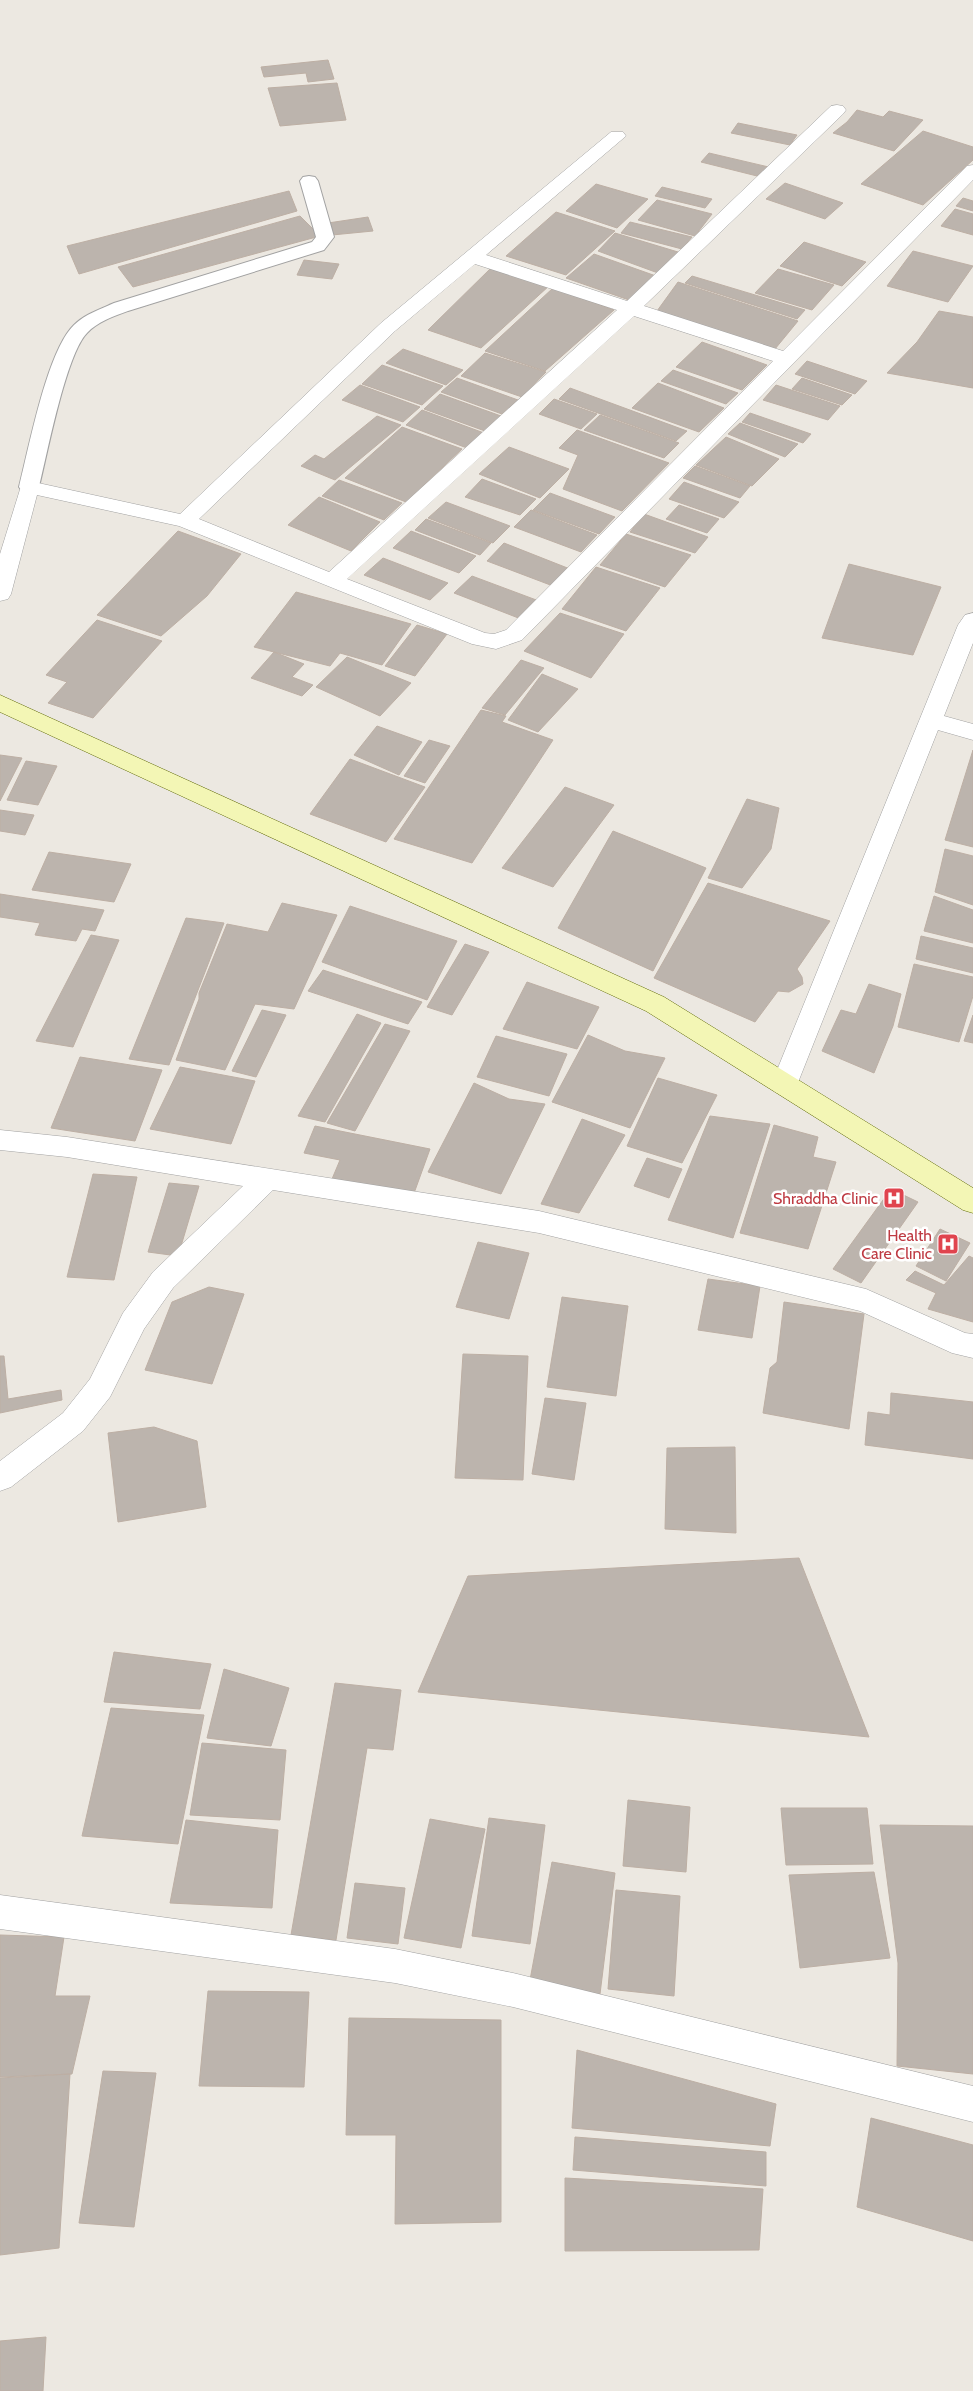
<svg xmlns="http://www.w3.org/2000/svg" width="973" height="2391" font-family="Cabin,sans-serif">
<rect width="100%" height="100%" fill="#ece8e1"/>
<path fill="#bcb4ad" stroke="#bdafa4" d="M328 60 334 79 308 82 306 73 264 77 261 67Z
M337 83 346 120 280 126 268 88Z
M857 110 883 117 889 111 923 120 894 151 833 133 847 122Z
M738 123 797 135 790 145 731 133Z
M923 131 973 147V160L923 205 861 184Z
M709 153 773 168 765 178 701 162Z
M785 183 843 203 825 219 766 199Z
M596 184 648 199 617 228 566 211Z
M662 187 712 199 705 208 655 196Z
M289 191 297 211 79 274 67 246Z
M963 198 973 201V211L956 206Z
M657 200 712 214 695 236 638 220Z
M955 209 973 214V235L941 226Z
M556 212 615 231 566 275 506 256Z
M300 216 320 236 133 287 118 267Z
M368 217 373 231 332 235 328 223Z
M630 222 692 237 682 249 621 233Z
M615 233 678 252 658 273 598 251Z
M804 242 866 262 842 286 780 266Z
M913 251 973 266 948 302 887 286Z
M594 254 656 276 629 300 566 278Z
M304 260 339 264 332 279 297 275Z
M492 267 550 285 481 348 428 330Z
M778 269 834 285 812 310 755 293Z
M692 276 805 310 797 319 685 283Z
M678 282 798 321 775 349 657 311Z
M553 288 614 310 545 371 485 351Z
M939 311 973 317V388L887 373 917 342Z
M702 342 767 365 742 390 676 367Z
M403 349 463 370 446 385 386 363Z
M485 353 546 372 522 397 461 376Z
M807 361 867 381 855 394 795 374Z
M382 365 443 386 422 405 362 384Z
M673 370 738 393 726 404 661 381Z
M457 378 518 400 502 414 441 392Z
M802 378 852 395 842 405 792 389Z
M658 383 724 408 699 432 632 408Z
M360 385 420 407 403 422 342 400Z
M776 385 840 406 828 420 763 400Z
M570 388 687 431 676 441 559 399Z
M440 394 501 416 485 431 424 409Z
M554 399 597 414 581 429 539 414Z
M422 410 484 433 467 448 406 425Z
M750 413 811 434 803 443 742 422Z
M600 415 679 443 664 458 584 430Z
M377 416 401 425 335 480 301 466 315 455 324 459Z
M740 423 798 444 785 457 728 434Z
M402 427 462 449 406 502 345 478Z
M577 430 669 463 622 511 563 489 578 455 559 448Z
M726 437 779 459 752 486 696 465Z
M509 447 569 469 540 498 479 474Z
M695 466 750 486 740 498 683 478Z
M482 479 536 499 520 515 465 497Z
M339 480 402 503 384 520 322 496Z
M684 482 739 502 724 518 669 499Z
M550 493 615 517 599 534 533 510Z
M319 497 380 522 351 551 288 525Z
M446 502 510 526 493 543 428 518Z
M679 505 719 519 707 533 666 519Z
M531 510 597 535 581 552 514 527Z
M644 514 708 537 695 553 630 532Z
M426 519 491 543 480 555 415 530Z
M178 531 241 554 207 596 161 636 97 615Z
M411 531 476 556 459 573 393 548Z
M626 534 691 555 665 587 600 565Z
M504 543 570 569 553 586 487 561Z
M383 558 448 583 430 600 364 575Z
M849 564 941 587 913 655 822 638Z
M596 567 660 588 626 631 562 609Z
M472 576 539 601 521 619 454 593Z
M296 592 365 611 411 624 382 665 340 653 330 666 254 647Z
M560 613 624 634 591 678 524 651Z
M97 620 162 641 93 718 48 703 67 682 46 675Z
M417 625 447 634 415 676 385 666Z
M274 652 304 664 292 677 313 685 302 696 251 678Z
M347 657 411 683 380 716 316 687Z
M521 660 544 668 505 715 482 708Z
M542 674 578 689 538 732 508 720Z
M481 710 506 716 502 722 553 740 472 863 394 839Z
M377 726 422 742 399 775 354 755Z
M429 740 450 746 425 783 404 776Z
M973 750V847L945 840Z
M0 755 22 758 0 801Z
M350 759 425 787 386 842 310 814Z
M26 761 57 766 38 805 7 800Z
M565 787 614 805 553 887 502 868Z
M747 799 779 808 771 849 742 888 708 878Z
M0 810 34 815 25 835 0 831Z
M613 831 706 868 653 971 558 928Z
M945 849 973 856V905L935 892Z
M49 852 131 864 114 902 32 890Z
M708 883 830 921 797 969 802 977 803 984 789 992 778 991 755 1022 654 978Z
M0 894 104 910 95 931 82 929 76 941 35 935 40 923 0 917Z
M934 896 973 910V943L924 931Z
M282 903 337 915 294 1009 255 1004 225 1070 176 1060 199 999V993L227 924 268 932Z
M350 906 457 941 427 1000 322 962Z
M186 918 224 923 169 1065 129 1059Z
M91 935 119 940 73 1047 36 1041Z
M921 936 973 948V973L916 959Z
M465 944 489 952 452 1015 427 1007Z
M914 964 973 977V996L959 1042 898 1027Z
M323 970 422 1002 408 1024 308 991Z
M527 982 599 1007 577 1049 503 1029Z
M869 984 901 994 893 1026 874 1073 822 1051 841 1010 856 1014Z
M262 1010 286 1015 256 1077 232 1071Z
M357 1014 381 1023 325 1122 298 1116Z
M973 1015V1043L964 1041Z
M385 1024 410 1031 355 1131 327 1123Z
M588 1035 625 1051 665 1058 630 1128 552 1102Z
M496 1036 567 1054 549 1096 477 1077Z
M80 1057 162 1070 135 1141 51 1128Z
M180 1067 255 1081 231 1144 150 1129Z
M658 1078 717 1095 682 1163 627 1146Z
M474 1083 509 1099 545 1104 501 1194 428 1172Z
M710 1116 770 1124 733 1238 668 1220Z
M582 1119 625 1135 579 1213 541 1204Z
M774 1125 818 1137 813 1157 836 1162 808 1249 740 1233Z
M315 1126 430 1149 413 1196 332 1179 340 1160 304 1153Z
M647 1158 682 1169 669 1198 634 1186Z
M93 1174 137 1177 114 1280 67 1277Z
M169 1183 199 1186 178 1256 148 1252Z
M891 1189 918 1202 861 1283 833 1269Z
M940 1229 970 1243 946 1281 916 1266Z
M478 1242 529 1253 509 1319 456 1307Z
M969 1256 973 1258V1322L928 1309 936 1293 906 1280 915 1271 944 1285Z
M708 1279 760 1286 752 1338 698 1330Z
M209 1287 244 1294 212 1384 145 1370 172 1302Z
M562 1297 628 1306 616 1396 547 1387Z
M784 1302 864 1314 849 1429 763 1413 770 1368 777 1362Z
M463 1354 528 1356 523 1480 455 1478Z
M0 1356H4L8 1399 61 1390 62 1400 0 1413Z
M891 1393 973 1402V1459L865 1445 868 1412 890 1415Z
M545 1398 586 1403 574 1480 532 1474Z
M154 1427 197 1441 206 1507 118 1522 108 1433Z
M735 1447 736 1533 665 1529 667 1448Z
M799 1558 869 1737 418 1692 468 1576Z
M114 1652 211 1664 200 1709 104 1702Z
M224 1669 289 1688 271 1746 207 1738Z
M335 1683 401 1690 393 1750 367 1748 336 1940 291 1935Z
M111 1708 204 1715 178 1844 82 1836Z
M202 1743 286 1750 280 1820 190 1815Z
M628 1800 690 1807 686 1872 623 1866Z
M781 1808H867L873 1864 786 1865Z
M489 1818 545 1825 530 1944 472 1936Z
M430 1819 485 1829 461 1948 404 1938Z
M186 1820 278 1830 272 1908 170 1903Z
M880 1825 973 1826V2074L897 2066 898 1963Z
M552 1862 615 1873 600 1994 530 1980Z
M874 1872 890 1958 800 1968 789 1875Z
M355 1883 405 1888 398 1944 347 1938Z
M616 1890 680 1896 674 1996 608 1989Z
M0 1935 64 1937 55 1996H90L72 2074 0 2077Z
M208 1991 309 1992 304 2087 199 2086Z
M349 2018 501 2020V2222L395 2224 396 2135H346Z
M577 2050 776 2104 770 2146 572 2128Z
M103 2071 156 2073 134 2227 79 2223Z
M70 2074 59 2248 0 2255V2078Z
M871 2118 973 2145V2241L857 2207Z
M575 2137 766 2152V2186L573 2170Z
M565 2178 763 2189 759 2250 565 2251Z
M46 2337 43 2391H0V2341Z"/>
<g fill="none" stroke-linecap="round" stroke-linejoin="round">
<g stroke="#a2a2a2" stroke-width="2">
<path id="lane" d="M309 176 315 177 318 181 334 237 324 250 128 311C114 316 97 322 87 333 66 354 47 455 39 487L36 491 29 493 22 491 19 487C29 448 47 351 74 325 85 314 101 309 114 303L312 242 316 237 300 181 303 177Z"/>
</g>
<g stroke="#a2a2a2" stroke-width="1">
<path id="street" d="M837 105 843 106 846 110 843 114 644 306 783 351 967 166 973 165V180L522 640 496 649 472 644 179 526 37 495 11 594 8 599 0 601V554L22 483 29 481 180 514 381 323 611 132H623L626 136 486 255 627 301 831 106ZM475 264 617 310 329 572 199 519 395 331ZM634 316 773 361 506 630 494 634 485 633 347 579Z
M973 613V643L944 716 973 724V740L938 730 797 1085 793 1092 784 1095 775 1092 771 1085 958 625 965 615Z
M0 1130 67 1137 539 1211 866 1289 965 1333 973 1334V1358L952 1353 860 1311 539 1233 273 1190 173 1288 144 1329 110 1397 83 1431 11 1487 0 1491V1461L63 1413 90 1379 123 1313 153 1272 243 1186 67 1157 0 1150Z
M0 1895 395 1949 513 1973 973 2086V2122L513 2007 395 1983 0 1929Z"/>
</g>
<g stroke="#616b09" stroke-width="1">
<path id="secondary" d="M0 695 664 997 973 1188V1213L963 1210 646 1011 0 712Z"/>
</g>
<use href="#lane" fill="#fff" fill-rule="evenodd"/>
<use href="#street" fill="#fff" fill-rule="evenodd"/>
<use href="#secondary" fill="#f3f6b5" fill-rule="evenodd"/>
</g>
<defs>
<g id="hospital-square" transform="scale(1.125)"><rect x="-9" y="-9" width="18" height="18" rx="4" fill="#e0444e" stroke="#fff"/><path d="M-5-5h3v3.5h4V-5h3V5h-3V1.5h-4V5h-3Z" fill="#fff"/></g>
</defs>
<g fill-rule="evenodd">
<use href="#hospital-square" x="894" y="1198"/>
<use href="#hospital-square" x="948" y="1244"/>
</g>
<g text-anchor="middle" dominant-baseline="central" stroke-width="5" stroke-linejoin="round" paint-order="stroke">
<g font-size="16" fill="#be3a42" stroke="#fff" text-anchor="end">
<text x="878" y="1198">Shraddha Clinic</text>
<text x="932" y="1235">Health<tspan x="932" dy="18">Care Clinic</tspan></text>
</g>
</g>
</svg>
